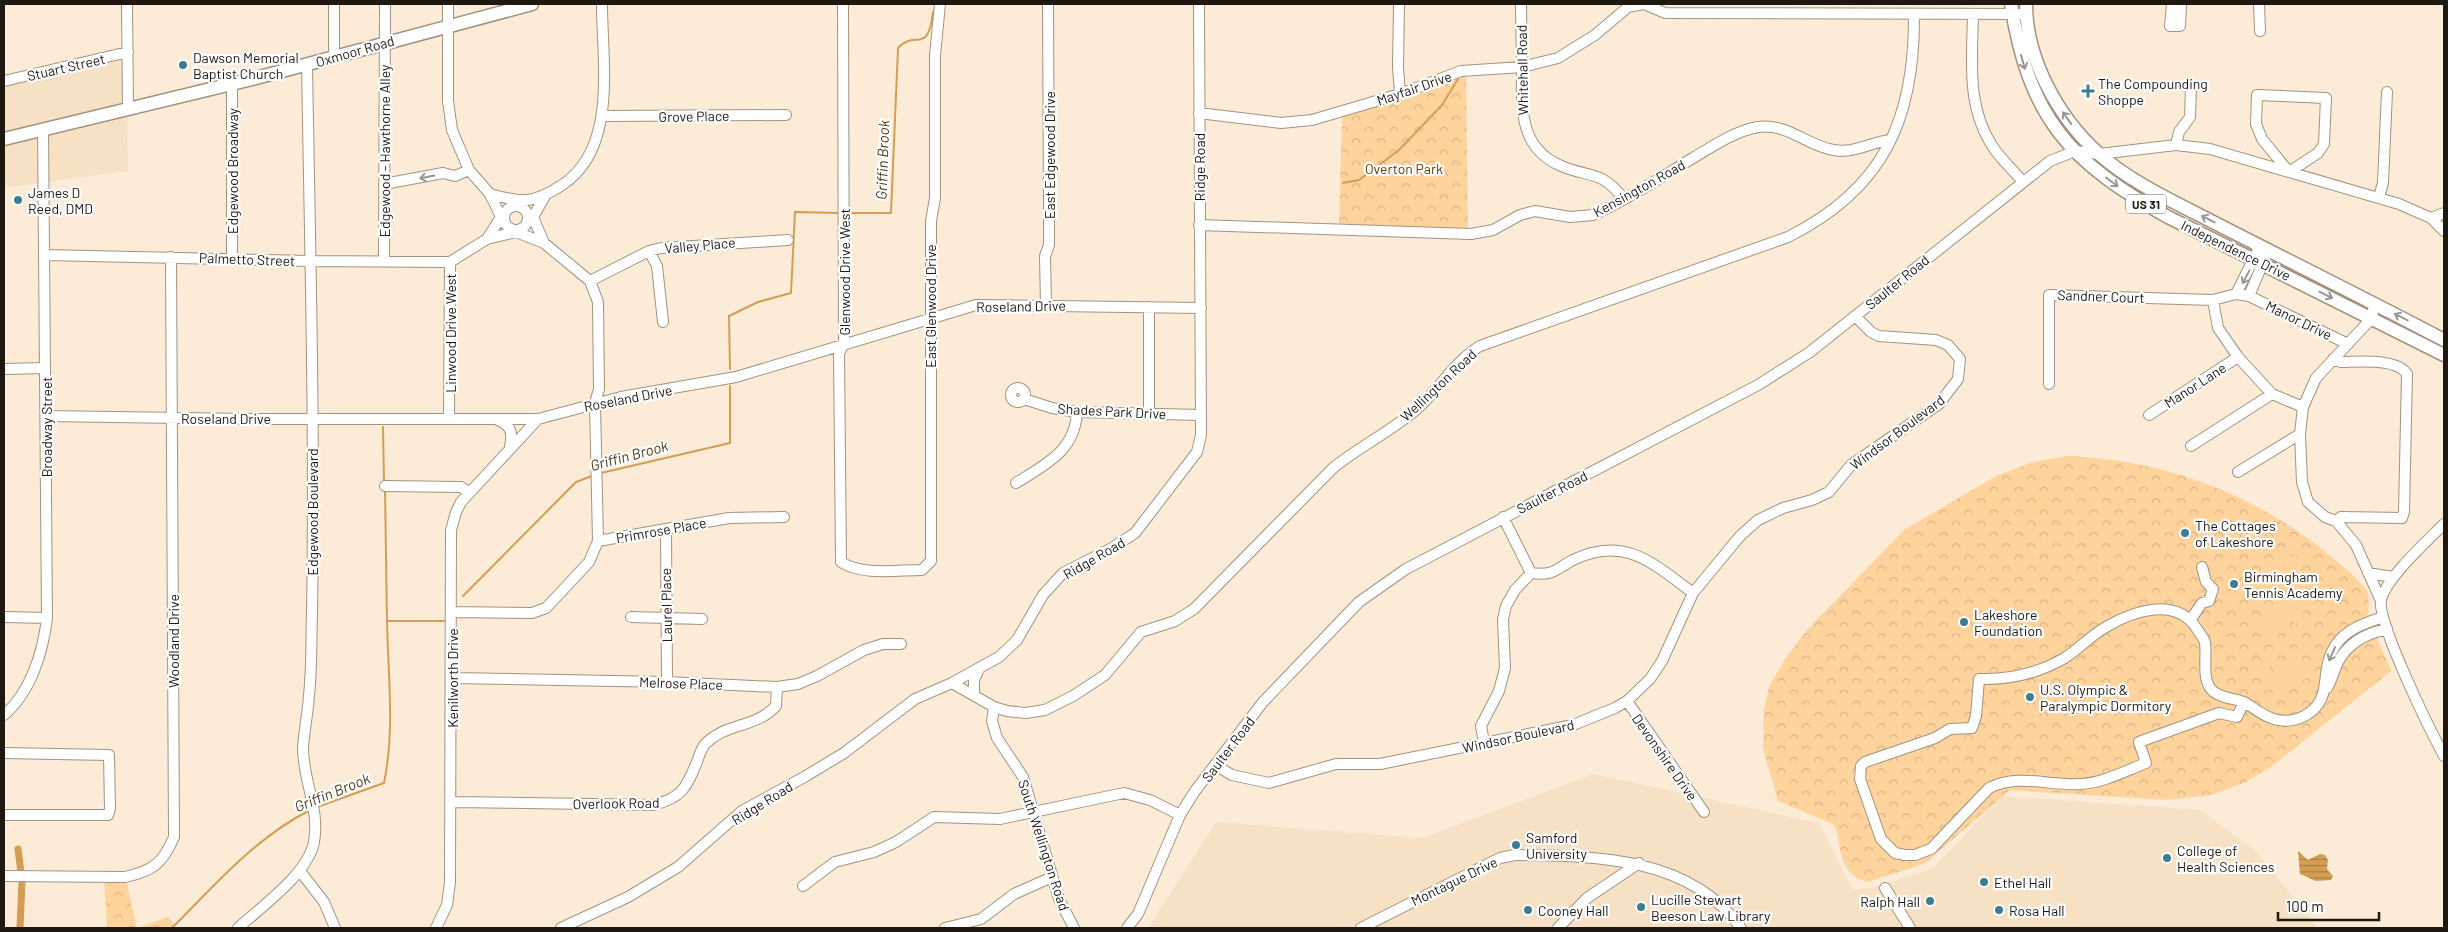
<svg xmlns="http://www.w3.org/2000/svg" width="2448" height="932" font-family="Barlow,sans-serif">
<defs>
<pattern id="forest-crowns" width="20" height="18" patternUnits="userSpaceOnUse" patternTransform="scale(1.25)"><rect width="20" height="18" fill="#fed39c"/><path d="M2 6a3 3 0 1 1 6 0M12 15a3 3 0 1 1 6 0" fill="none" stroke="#d9b485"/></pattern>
<pattern id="water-rules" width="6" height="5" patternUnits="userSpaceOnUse" patternTransform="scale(1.25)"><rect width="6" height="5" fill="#d39e54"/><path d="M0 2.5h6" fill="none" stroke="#ab8044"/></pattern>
</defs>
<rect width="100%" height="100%" fill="#fcecd7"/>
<path fill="#f6e1c5" d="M126 54 128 171 4 188V83Z
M1594 774 1819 823 1852 889 1871 888 1932 869 2002 796 2200 810 2256 851 2318 928H1148L1216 822 1422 838Z"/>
<path fill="url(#forest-crowns)" d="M1466 73 1468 231 1339 230 1342 114Z
M2069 456C2167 461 2253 493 2329 555 2339 563 2362 581 2367 592 2370 599 2368 608 2369 615 2374 634 2384 653 2391 671L2271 767 2246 782 2212 795 2166 800 2010 790 1924 864 1867 882C1838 874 1842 849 1835 825L1778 801 1763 749 1764 709 1769 687 1785 659 1807 630 1904 530 1996 476 2033 462Z
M104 879 126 880 137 928 168 917 175 925 171 928H101L107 927Z"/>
<path fill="#fed39c" d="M2296 555 2302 578 2291 581 2285 558Z
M2282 559 2288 582 2277 585 2271 562Z
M2298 598 2305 621 2294 624 2287 601Z
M2284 602 2290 625 2280 628 2273 605Z
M2270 606 2276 629 2265 632 2259 609Z
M2298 657 2305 680 2294 683 2287 660Z
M2283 661 2290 684 2279 687 2272 664Z
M2269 665 2275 688 2265 691 2258 668Z"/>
<path fill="url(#water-rules)" d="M2298 851 2308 860 2320 854 2325 855 2328 860 2327 869 2333 876 2331 880 2316 881 2300 874Z"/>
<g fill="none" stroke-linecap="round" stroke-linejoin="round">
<path stroke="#d39e54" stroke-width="2" d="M1343 183 1359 180 1399 150 1442 105 1458 79
M846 213H891L898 48C915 29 928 56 933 12
M730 369 729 316 758 302 791 293 795 212 839 213
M383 427 384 482
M601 473 730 443V386
M385 489 387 621
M463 596 576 482 592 476
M317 807 384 783C395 730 388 674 387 621H444
M172 928C216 884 254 839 310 810"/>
<path stroke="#d39e54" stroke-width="7" d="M18 849 22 881 20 928"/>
<g stroke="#a29380" stroke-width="12">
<path id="minor" d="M127 4 128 108
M448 4V101L452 130 469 170 490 194 501 217
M843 4 844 344 839 353 841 562C863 576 897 570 922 570L931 561V221L935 198V55L940 4
M1399 4 1398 67 1400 94
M1521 4C1521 25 1522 47 1522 69 1522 106 1518 146 1559 165 1590 179 1599 168 1624 199
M1644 4 1665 13 2026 14
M2172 4 2170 26H2180L2181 4
M2259 4 2260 31
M1973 15C1972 61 1966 109 1995 150 2003 161 2014 171 2023 182
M334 57V4
M4 81 128 52
M232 84V259
M2257 95 2326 98 2324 144 2318 153 2289 172 2262 139 2256 124Z
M1199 113 1281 123 1312 120 1400 94 1461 71 1522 67 1558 58 1595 35 1628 7 1643 4
M603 116 786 115
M2176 145 2179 132 2190 117 2191 87
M384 184 443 173 455 176 469 170
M490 194C522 203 533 204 562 185 618 149 602 62 602 4
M2379 197 2383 183 2387 92
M504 218a12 12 0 1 1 24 0a12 12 0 1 1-24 0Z
M533 217 544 243
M533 217 545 196
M2431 218 2444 213
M1199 225 1471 234 1493 230 1520 215 1535 211 1570 217 1593 215C1628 199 1660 178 1693 158 1713 146 1735 131 1758 127 1788 123 1807 146 1834 150 1854 154 1871 142 1890 140
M516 232 544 243 590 281 598 302 599 389 595 403 598 541
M487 239 501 217
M649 251 657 266 663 322
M45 255 310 261 450 262
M384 261 385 5
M450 262 487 239 516 232
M590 281 649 251 661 248 788 240
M2236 294 2260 246
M2249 296 2268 251
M2213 300 2218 328 2238 357 2272 394 2303 407
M2374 304 2372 318 2316 378 2303 407 2300 434 2302 482 2308 502 2325 517 2336 521 2356 545 2381 601
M1046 305 1045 256 1049 245V208L1048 4
M1149 307V412
M2333 359 2341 362C2359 362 2397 358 2407 374L2404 512 2402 518 2341 517 2336 521
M4 369 45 368
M2049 384V295L2213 300 2236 294 2249 296 2348 344
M1011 395a7 7 0 1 1 14 0a7 7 0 1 1-14 0Z
M1024 399 1052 408 1077 412 1201 415
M2149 415 2238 357
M46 416 248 419H538L621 397 736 377 976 305 1201 308
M449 418 450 262
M498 420C511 426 513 432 510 446
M2191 446 2272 394
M2238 472 2300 434
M1016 483C1046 464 1075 451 1077 412
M385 486 461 487 469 492
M1503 517 1531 573C1554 576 1554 570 1573 560 1624 535 1653 563 1693 593
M2444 524C2428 540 2386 578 2381 600 2377 623 2431 732 2444 756
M666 529 667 682
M2368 573 2393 577
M452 612 532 613 546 608 589 562 598 541 729 518 784 517
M4 617 47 618
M631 617 702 619
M2191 619 2202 603 2209 601 2213 589 2206 582 2202 567
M452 678 667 682 777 687 798 684 817 676 864 650 883 644H901
M952 683 994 707 1007 711 1026 713 1045 710 1073 696 1105 675 1141 632 1175 621 1194 609 1333 468C1360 446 1392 431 1418 408 1440 388 1454 362 1480 346L1788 237C1884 189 1915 119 1914 14
M2327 688C2332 680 2334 670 2338 662 2348 643 2367 633 2387 629
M974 694V680L979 669
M1627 701 1704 812
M2244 702C2233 698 2217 698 2210 688 2202 676 2207 656 2205 643 2204 638 2200 634 2197 629 2176 596 2133 611 2106 627 2090 636 2078 650 2063 659 2036 674 2009 680 1979 679L1976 716 1972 728 1950 729 1935 738 1865 762 1861 766 1860 779 1881 839 1895 853 1905 855H1915L1931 849 1989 788C2019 773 2048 786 2080 784 2103 783 2125 771 2146 763L2139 742 2219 713 2237 717 2244 702C2254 708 2263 716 2274 719 2294 725 2317 714 2323 694 2327 677 2325 661 2335 646 2346 629 2365 623 2383 617
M994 707 992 721 997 738 1023 777 1059 899 1074 928
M4 715C31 692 43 652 47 618L43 129
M1484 742 1481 726 1499 691 1505 668 1503 619 1506 606 1515 590 1531 573
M4 753 109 755 110 809 108 815H4
M1215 765 1232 775 1269 783 1336 764H1380L1573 725 1615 708 1627 701 1650 679 1662 661 1693 593 1740 536 1758 520 1783 508 1812 500 1829 492 1851 465 1939 404 1958 379 1960 359 1948 345 1936 340 1879 336 1871 332 1855 316
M452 802 653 805C682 798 686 788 697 762 699 756 701 749 705 744 727 722 754 729 776 706L777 687
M300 871 324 902 335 928
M4 876 125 877C153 871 163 863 174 837L171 257
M803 886 835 862 874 852 896 842 934 817 1000 819 1124 793 1150 800 1180 815
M1885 888 1910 928
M238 928C261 907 308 874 314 842 320 809 303 781 303 748 304 731 308 713 309 695 312 668 311 641 312 614 315 431 310 247 307 64
M436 928 447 905 450 882 451 530 456 512 461 502 538 419
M561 928 628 897 678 867 742 811 806 776 844 753 915 699 952 683 999 657 1017 640 1043 595 1063 573 1112 548 1135 533 1197 452 1201 435 1199 4
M945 928 981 919 1014 894 1052 877
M1127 928 1138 914 1180 815 1195 791 1263 702 1359 602 1406 569 1758 385 1810 352 2050 161 2075 151 2099 154 2176 145 2210 149 2399 204 2431 218 2444 231
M1361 928 1500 858 1515 855C1595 856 1690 856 1741 928
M1558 928 1587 898 1639 863"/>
</g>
<g stroke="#a29380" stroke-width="15">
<path id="major" d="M2011 4C2029 118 2069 162 2168 217L2444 355
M2026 4C2026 59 2058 117 2098 153 2128 181 2178 204 2215 223 2291 262 2368 300 2444 340
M4 139 256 78 532 4"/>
</g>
<use href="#minor" stroke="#fff" stroke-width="10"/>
<use href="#major" stroke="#fff" stroke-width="12"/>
</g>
<defs><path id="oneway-shaft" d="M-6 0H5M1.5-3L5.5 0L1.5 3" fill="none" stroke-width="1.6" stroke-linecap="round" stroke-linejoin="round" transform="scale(1.25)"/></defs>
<g stroke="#9a9794">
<use href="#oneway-shaft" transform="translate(2023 62) rotate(74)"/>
<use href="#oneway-shaft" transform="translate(2067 118) rotate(-125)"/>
<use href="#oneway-shaft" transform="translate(427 177) rotate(169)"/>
<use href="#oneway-shaft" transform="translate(2112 182) rotate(37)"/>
<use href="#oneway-shaft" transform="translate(2208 219) rotate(-153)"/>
<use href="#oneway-shaft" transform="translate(2246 277) rotate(118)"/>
<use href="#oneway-shaft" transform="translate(2326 295) rotate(27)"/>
<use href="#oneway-shaft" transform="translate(2401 317) rotate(-153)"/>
<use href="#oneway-shaft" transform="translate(2332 654) rotate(114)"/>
</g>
<g fill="#3c7e90" stroke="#fff" stroke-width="2">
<circle cx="183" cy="65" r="5"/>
<path d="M2085.5 83.5h5v5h5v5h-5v5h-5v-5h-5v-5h5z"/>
<circle cx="18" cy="200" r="5"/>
<circle cx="2185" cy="533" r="5"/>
<circle cx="2234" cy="584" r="5"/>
<circle cx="1964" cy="622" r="5"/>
<circle cx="2030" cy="697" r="5"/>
<circle cx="1516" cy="845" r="5"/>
<circle cx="2167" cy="858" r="5"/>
<circle cx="1984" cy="882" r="5"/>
<circle cx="1930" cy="901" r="5"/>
<circle cx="1641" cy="907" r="5"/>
<circle cx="1528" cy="910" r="5"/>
<circle cx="1999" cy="910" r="5"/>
</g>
<g text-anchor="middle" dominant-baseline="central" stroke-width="4.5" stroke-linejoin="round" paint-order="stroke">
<rect fill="#fff" stroke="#625d58" stroke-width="1" x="2126" y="194.5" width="40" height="19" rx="4"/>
<g font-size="12" font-weight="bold" fill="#1e1811">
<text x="2146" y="204">US 31</text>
</g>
<g font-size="14" fill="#1e1811" stroke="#fff">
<text transform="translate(355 51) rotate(-16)">Oxmoor Road</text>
<text transform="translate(66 67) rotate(-13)">Stuart Street</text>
<text transform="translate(1522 70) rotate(-91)">Whitehall Road</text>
<text transform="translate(1414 88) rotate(-19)">Mayfair Drive</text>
<text transform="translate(694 116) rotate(-1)">Grove Place</text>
<text transform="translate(384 151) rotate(-90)">Edgewood - Hawthorne Alley</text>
<text transform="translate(1049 155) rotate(-90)">East Edgewood Drive</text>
<text transform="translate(1199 167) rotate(-90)">Ridge Road</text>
<text transform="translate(232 171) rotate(-90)">Edgewood Broadway</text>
<text transform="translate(1639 188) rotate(-29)">Kensington Road</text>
<text transform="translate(700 245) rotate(-5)">Valley Place</text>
<text transform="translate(2236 250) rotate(26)">Independence Drive</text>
<text transform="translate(247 259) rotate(2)">Palmetto Street</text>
<text transform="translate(844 272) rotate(-90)">Glenwood Drive West</text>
<text transform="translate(1897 282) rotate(-39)">Saulter Road</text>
<text transform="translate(2101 296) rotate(2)">Sandner Court</text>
<text transform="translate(930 306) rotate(-90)">East Glenwood Drive</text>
<text transform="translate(1021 306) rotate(-1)">Roseland Drive</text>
<text transform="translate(2299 320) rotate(26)">Manor Drive</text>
<text transform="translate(450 333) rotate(-90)">Linwood Drive West</text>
<text transform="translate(1438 385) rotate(-43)">Wellington Road</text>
<text transform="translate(2195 385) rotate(-33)">Manor Lane</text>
<text transform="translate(628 398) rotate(-11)">Roseland Drive</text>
<text transform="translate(1112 411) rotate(3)">Shades Park Drive</text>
<text x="226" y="418">Roseland Drive</text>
<text transform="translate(46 427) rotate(-90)">Broadway Street</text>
<text transform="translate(1897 432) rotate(-37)">Windsor Boulevard</text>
<text transform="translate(1552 492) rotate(-27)">Saulter Road</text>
<text transform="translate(312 512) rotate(-90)">Edgewood Boulevard</text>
<text transform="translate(661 530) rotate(-10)">Primrose Place</text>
<text transform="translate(1094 558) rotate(-30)">Ridge Road</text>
<text transform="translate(666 605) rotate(-91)">Laurel Place</text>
<text transform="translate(173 641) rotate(-90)">Woodland Drive</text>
<text transform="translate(452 678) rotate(-90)">Kenilworth Drive</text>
<text transform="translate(681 683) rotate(2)">Melrose Place</text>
<text transform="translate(1518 736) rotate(-12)">Windsor Boulevard</text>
<text transform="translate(1228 749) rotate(-53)">Saulter Road</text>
<text transform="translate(1665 757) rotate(55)">Devonshire Drive</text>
<text transform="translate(616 803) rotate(-1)">Overlook Road</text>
<text transform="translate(762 803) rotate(-32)">Ridge Road</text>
<text transform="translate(1044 845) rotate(72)">South Wellington Road</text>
<text transform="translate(1454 881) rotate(-26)">Montague Drive</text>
</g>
<g font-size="14" fill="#1e1811" stroke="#fff" text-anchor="start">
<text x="193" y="57">Dawson Memorial<tspan x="193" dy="16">Baptist Church</tspan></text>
<text x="2098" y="83">The Compounding<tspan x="2098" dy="16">Shoppe</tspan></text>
<text x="28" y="192">James D<tspan x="28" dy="16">Reed, DMD</tspan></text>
<text x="2195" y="525">The Cottages<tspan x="2195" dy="16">of Lakeshore</tspan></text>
<text x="2244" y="576">Birmingham<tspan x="2244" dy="16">Tennis Academy</tspan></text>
<text x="1974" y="614">Lakeshore<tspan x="1974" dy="16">Foundation</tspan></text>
<text x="2040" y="689">U.S. Olympic &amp;<tspan x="2040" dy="16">Paralympic Dormitory</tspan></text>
<text x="1526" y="837">Samford<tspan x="1526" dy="16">University</tspan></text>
<text x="2177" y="850">College of<tspan x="2177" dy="16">Health Sciences</tspan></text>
<text x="1994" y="882">Ethel Hall</text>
<text x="1651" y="899">Lucille Stewart<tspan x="1651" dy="16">Beeson Law Library</tspan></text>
<text x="1920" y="901" text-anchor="end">Ralph Hall</text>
<text x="1538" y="910">Cooney Hall</text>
<text x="2009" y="910">Rosa Hall</text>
</g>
<g font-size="14" fill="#644102" stroke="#fff">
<text x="1404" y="168">Overton Park</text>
</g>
<g font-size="15" font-style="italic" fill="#4e3818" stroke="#fff">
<text transform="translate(882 160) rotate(-88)">Griffin Brook</text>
<text transform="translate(629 455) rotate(-15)">Griffin Brook</text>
<text transform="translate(332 792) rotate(-22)">Griffin Brook</text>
</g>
</g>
<rect width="2448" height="932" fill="none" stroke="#1e1811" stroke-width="10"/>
<path d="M2278 912v8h101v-8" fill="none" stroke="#1e1811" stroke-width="2.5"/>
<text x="2286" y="912" font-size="15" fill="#1e1811" stroke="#ffffff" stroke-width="4" paint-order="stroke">100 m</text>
</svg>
